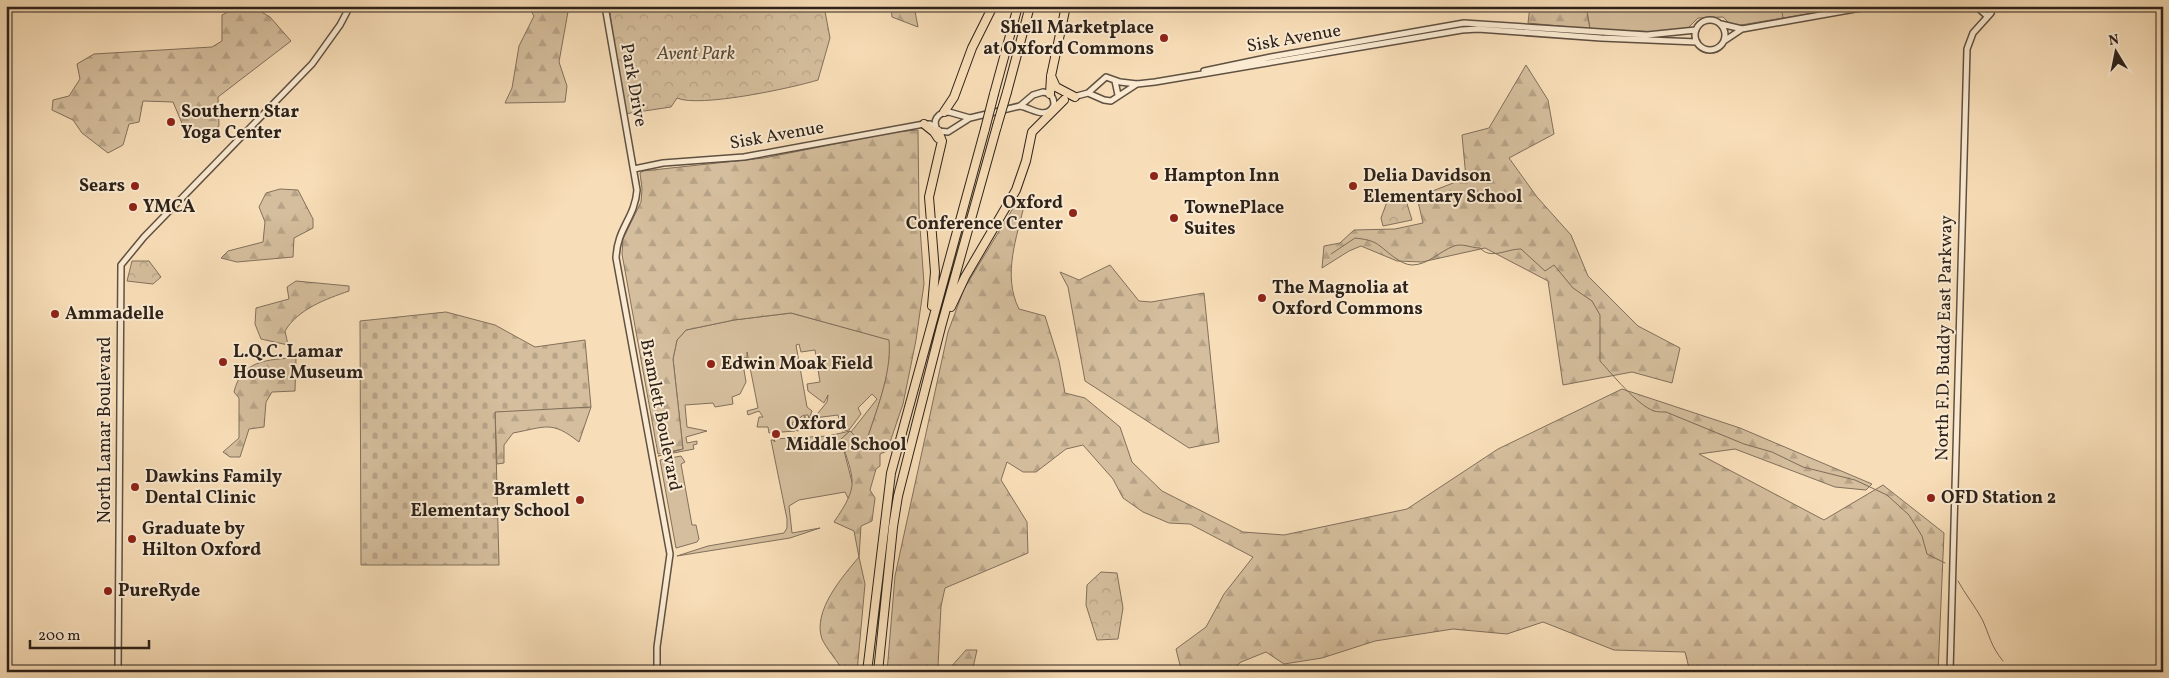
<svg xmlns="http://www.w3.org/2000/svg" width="2169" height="678" font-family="Vollkorn,serif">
<defs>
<pattern id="forest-firs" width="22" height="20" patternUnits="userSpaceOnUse" patternTransform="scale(1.25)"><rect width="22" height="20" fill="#d5be9d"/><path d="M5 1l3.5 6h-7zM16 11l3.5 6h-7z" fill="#b7a387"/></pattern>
<pattern id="cemetery-stones" width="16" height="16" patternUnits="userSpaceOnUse" patternTransform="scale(1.25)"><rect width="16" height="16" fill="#d5be9d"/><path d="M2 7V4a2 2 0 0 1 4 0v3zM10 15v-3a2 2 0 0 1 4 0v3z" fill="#b7a387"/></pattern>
<pattern id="park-crowns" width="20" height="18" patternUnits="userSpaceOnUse" patternTransform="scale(1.25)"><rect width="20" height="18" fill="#d5be9d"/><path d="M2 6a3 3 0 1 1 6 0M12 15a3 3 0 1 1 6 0" fill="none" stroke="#b7a387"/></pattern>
</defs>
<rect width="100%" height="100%" fill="#f8deb8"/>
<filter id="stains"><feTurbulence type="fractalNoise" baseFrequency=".004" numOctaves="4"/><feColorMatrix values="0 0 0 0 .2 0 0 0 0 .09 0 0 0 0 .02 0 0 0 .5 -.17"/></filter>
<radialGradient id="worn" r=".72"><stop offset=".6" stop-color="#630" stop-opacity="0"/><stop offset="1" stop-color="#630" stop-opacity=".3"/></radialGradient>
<path fill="#d5be9d" stroke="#81705c" d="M1586 6H1854L1735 26 1730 24 1723 17 1698 18 1687 29 1661 32 1590 29Z
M791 313 890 340C892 375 875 413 865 446L851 432 877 399 872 394 858 408 861 414 849 430 842 431 838 415 814 418 827 402 828 395 824 403 808 391 807 384 820 382 815 350 801 352 799 344 796 345 807 407 812 411 809 419 808 415H805L806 429 797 431 795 427 805 426 804 415 792 423 795 431 769 433 768 427H757L759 417H763L759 411 748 415 747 411 758 408 747 352V358H742L746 382 740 394 732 397 733 404 715 407 713 403 685 405 687 427 707 431 686 437 687 443 697 441V444L693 445 694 449 658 456 683 449 673 359 677 340 686 330 734 320Z
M850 431 841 439 853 486 849 500 845 492 799 500 789 506 792 533 820 528 790 538 677 556 708 546 784 533 787 528V519L771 440H773L775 442 774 439 828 436Z
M681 456 685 462 681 464 692 525H696L699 539 697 542 676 548 660 460Z"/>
<path fill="url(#forest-firs)" stroke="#81705c" d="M251 6 270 17 291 41 218 97 219 126 203 139 184 128 173 102 143 101 139 122 129 124 123 145 108 153 82 133 73 120 52 110 53 100 69 96 80 79 77 64 94 54 212 47 222 41V15L237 7Z
M528 6H569L559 62 567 86 565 102 505 103 512 88 519 46 534 16Z
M891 6H914L918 27 892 17Z
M1530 6H1586L1590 29 1528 23Z
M1781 6H1856L1783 18Z
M1526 65 1548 100 1554 134 1509 158 1537 197 1571 235 1588 276 1638 326 1680 348 1672 383 1632 372 1563 385 1548 281 1485 248 1422 262 1397 261 1361 246 1349 251 1322 268 1324 246 1340 243 1354 230 1395 229 1423 223 1417 197 1466 178 1462 135 1489 128Z
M918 130 919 213 924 284 916 340 903 404 887 451 880 454V466L876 469 870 490 875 498 872 521 861 526 859 557 865 584 857 672H844C838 662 826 648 822 639 812 611 843 576 859 557L854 531 834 522C860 484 854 482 841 439L850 431 865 446C875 413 892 375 889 340L791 313 734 320 686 330 677 340 673 359 683 449 658 454 622 254 623 239 641 202 642 189 640 173 643 171 764 158 895 132Z
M280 189 298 190 313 219V228L294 238 293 257 237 262 221 258 228 251 263 242 265 222 259 207 266 193Z
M1025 202C1017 237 1002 275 1019 309L1045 316 1059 361 1065 393 1085 398 1120 427 1132 462 1162 491 1243 532 1284 535 1407 509 1498 449 1622 389 1740 428 1872 484 1866 490 1835 487 1735 449 1699 454 1824 520 1883 485 1944 533 1938 672H1690L1685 652 1614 650 1543 622 1507 634 1453 629 1375 641 1322 658 1284 664 1266 652 1241 662 1229 672H1193L1180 665 1176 649 1206 627 1224 594 1253 557 1190 524 1169 523 1143 512 1123 498 1113 479 1083 445 1066 449 1036 472H1023L1007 462 1001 480 1027 522 1028 553 945 588 941 606 938 666 950 668 966 650H977L972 672H887L895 576 948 332 964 289 1015 205Z
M1110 265 1139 301 1151 302 1204 293 1219 442 1189 448 1085 381 1068 287 1060 272 1079 280Z
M296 281 349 286V291C326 299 298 309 285 331L288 345 261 339 255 324 256 308 289 299 287 287Z
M296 358 295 391 272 392 266 402 264 427 249 429 240 457H230L223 452 239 438V398L234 392C241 361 267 359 296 358Z
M591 407 579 442C551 420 546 427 513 433L504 445V463L497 464 495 411Z"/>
<path fill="url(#cemetery-stones)" stroke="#81705c" d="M446 312 495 325 535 347 585 340 591 407 495 412 499 565H361L360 321Z"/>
<path fill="url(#park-crowns)" stroke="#81705c" d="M609 6H824L830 38 818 80C792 88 699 108 677 98L671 107 624 114Z
M1405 197 1412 220 1383 226 1381 218 1388 199Z
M132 261H149L161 277 153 284 127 281Z
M1101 572 1117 573 1123 608 1118 639 1097 640 1086 605 1087 585Z"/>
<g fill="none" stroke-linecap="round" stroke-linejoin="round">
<path stroke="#7d6c58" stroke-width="1" d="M1331 254 1355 238C1363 239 1373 240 1380 246 1388 252 1401 265 1412 265 1428 265 1440 251 1454 246 1463 243 1471 248 1480 248 1491 260 1506 249 1521 249L1545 271 1554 265 1573 288 1592 301 1600 315V361C1612 374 1637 405 1654 411 1657 412 1662 412 1666 412L1744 444 1772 452 1803 467 1855 480 1887 495 1909 515 1922 536 1927 554 1945 563
M1958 581C1965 594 1975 606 1982 619 1990 636 1990 645 2003 661"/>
<g stroke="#605142" stroke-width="8">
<path id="tertiary" d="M605 6 637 190C635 218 617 228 616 258L670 554 657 647V672
M1976 6 1987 16
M1695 35a15 15 0 1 1 30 0a15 15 0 1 1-30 0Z
M1721 24 1742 29 1872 6
M1724 41 1742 29
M1204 71 1271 57 1464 23 1647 35 1696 30
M1115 81 1118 95
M1043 92C1051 93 1054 97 1054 105 1046 121 1032 108 1020 106L1033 95Z
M1088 93 1104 100 1111 101 1137 84
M1073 97 1088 93 1106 77 1120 82 1137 84 1155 82 1462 30 1478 29 1601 38 1697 42
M949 112 970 118 948 132 938 131C931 121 938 112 949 112Z
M970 118 1020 106
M634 169 663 163 744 157 924 124H930L936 128
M118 672 121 265 144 237 312 64 340 25 350 6
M1950 672 1967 49 1973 33 1991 13"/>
</g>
<g stroke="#2d221a" stroke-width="10">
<path id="motorway" d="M1051 76 1056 87 1075 97
M1007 92 1030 6
M994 94 1018 6
M1050 94 1051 76 1066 6
M944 112 954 97 972 48 993 6
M924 124 934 132 938 138
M932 306 935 272 929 197 942 141 938 131
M951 307 965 277 1016 190 1026 161 1032 132 1064 100
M867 672 891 473 985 129
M878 672 893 527 898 496 941 327 997 126"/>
</g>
<use href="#tertiary" stroke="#faead1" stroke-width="5"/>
<use href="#motorway" stroke="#f8deb8" stroke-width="8"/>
<g stroke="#2d221a" stroke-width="10" stroke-linecap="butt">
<path id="motorway-bridge" d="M997 126 1007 92
M985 129 994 94"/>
</g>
<use href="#motorway-bridge" stroke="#f8deb8" stroke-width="8"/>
</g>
<g fill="#8f2418" stroke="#faead1" stroke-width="2">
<circle cx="1164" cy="38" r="5"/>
<circle cx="171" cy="122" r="5"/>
<circle cx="1154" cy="176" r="5"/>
<circle cx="135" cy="186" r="5"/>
<circle cx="1353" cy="186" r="5"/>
<circle cx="133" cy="207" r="5"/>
<circle cx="1073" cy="213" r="5"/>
<circle cx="1174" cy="218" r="5"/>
<circle cx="1262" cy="298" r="5"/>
<circle cx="55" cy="314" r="5"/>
<circle cx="223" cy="362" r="5"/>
<circle cx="711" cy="364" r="5"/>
<circle cx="776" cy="434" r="5"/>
<circle cx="135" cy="487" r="5"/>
<circle cx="1931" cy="498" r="5"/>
<circle cx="580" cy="500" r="5"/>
<circle cx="132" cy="539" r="5"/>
<circle cx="108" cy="591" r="5"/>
</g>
<g text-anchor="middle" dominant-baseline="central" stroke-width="4" stroke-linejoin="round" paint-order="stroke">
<g font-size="18" font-weight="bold" fill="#2d221a" stroke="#faead1" text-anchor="start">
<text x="1154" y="28" text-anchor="end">Shell Marketplace<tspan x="1154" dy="21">at Oxford Commons</tspan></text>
<text x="181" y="112">Southern Star<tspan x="181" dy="21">Yoga Center</tspan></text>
<text x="1164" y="176">Hampton Inn</text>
<text x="1363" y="176">Delia Davidson<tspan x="1363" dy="21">Elementary School</tspan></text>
<text x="125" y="186" text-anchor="end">Sears</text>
<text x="1063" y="203" text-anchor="end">Oxford<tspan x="1063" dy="21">Conference Center</tspan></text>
<text x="143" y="207">YMCA</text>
<text x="1184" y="208">TownePlace<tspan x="1184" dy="21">Suites</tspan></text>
<text x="1272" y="288">The Magnolia at<tspan x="1272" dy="21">Oxford Commons</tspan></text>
<text x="65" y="314">Ammadelle</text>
<text x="233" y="352">L.Q.C. Lamar<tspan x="233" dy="21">House Museum</tspan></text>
<text x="721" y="364">Edwin Moak Field</text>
<text x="786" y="424">Oxford<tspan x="786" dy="21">Middle School</tspan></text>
<text x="145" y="477">Dawkins Family<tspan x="145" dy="21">Dental Clinic</tspan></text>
<text x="570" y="490" text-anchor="end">Bramlett<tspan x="570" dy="21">Elementary School</tspan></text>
<text x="1941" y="498">OFD Station 2</text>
<text x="142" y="529">Graduate by<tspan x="142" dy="21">Hilton Oxford</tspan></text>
<text x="118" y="591">PureRyde</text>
</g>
<g font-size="18" fill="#2d221a" stroke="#faead1">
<text transform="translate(1294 39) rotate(-10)">Sisk Avenue</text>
<text transform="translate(633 85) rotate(80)">Park Drive</text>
<text transform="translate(777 136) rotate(-10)">Sisk Avenue</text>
<text transform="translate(1945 338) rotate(-89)">North F.D. Buddy East Parkway</text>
<text transform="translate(660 415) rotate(79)">Bramlett Boulevard</text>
<text transform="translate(105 430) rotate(-90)">North Lamar Boulevard</text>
</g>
<g font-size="18" font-style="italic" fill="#57493b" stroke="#faead1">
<text x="696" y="54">Avent Park</text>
</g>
</g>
<rect width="2169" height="678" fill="none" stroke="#f8deb8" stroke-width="25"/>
<rect x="8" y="8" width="2154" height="663" fill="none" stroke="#2d221a" stroke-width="2.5"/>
<rect x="12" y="12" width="2144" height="653" fill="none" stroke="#2d221a"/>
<g transform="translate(2116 52) rotate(350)" stroke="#faead1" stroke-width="4" paint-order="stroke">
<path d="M0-4L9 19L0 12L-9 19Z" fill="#2d221a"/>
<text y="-8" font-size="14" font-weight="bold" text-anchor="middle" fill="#2d221a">N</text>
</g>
<path d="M30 640v8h119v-8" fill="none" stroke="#2d221a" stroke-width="2.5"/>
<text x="38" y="640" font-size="15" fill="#2d221a" stroke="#faead1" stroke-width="4" paint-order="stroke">200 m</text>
<rect width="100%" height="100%" filter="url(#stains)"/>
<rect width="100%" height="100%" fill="url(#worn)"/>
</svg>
